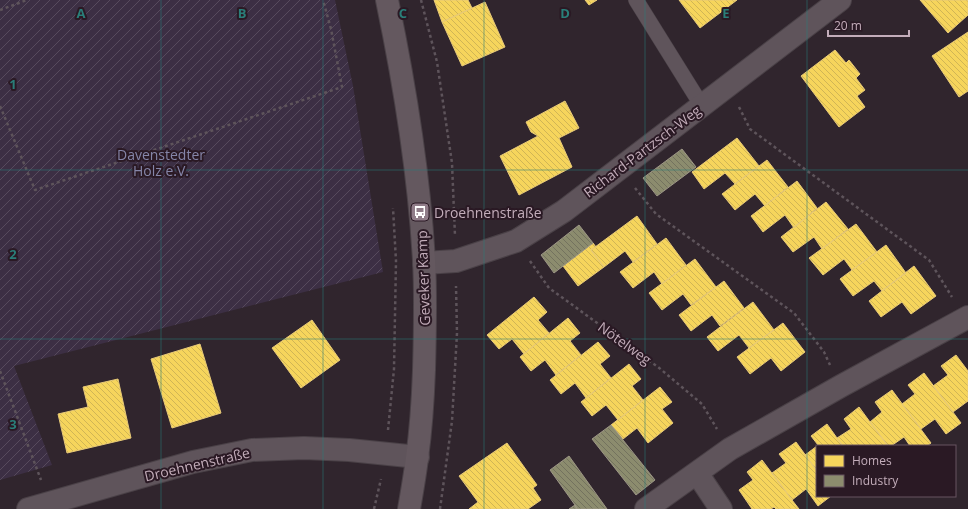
<svg xmlns="http://www.w3.org/2000/svg" width="968" height="509" font-family="'Open Sans',sans-serif">
<defs>
<pattern id="garden-furrows" width="10" height="10" patternUnits="userSpaceOnUse"><rect width="10" height="10" fill="#3c2f44"/><path d="M-1 1l2-2M0 10L10 0M9 11l2-2" fill="none" stroke="#574a5d"/></pattern>
<pattern id="homes-back-hatch" width="6" height="6" patternUnits="userSpaceOnUse"><rect width="6" height="6" fill="#f6d55c"/><path d="M-1 5l2 2M0 0l6 6M5-1l2 2" fill="none" stroke="#d0b555"/></pattern>
<pattern id="industry-back-hatch" width="6" height="6" patternUnits="userSpaceOnUse"><rect width="6" height="6" fill="#8c8c6e"/><path d="M-1 5l2 2M0 0l6 6M5-1l2 2" fill="none" stroke="#73725e"/></pattern>
</defs>
<rect width="100%" height="100%" fill="#30252d"/>
<path fill="url(#garden-furrows)" d="M0 0H335L353 86 383 272 14 366 52 465 0 480Z"/>
<path fill="url(#homes-back-hatch)" stroke="#e7c978" d="M434 0H468L472 8 442 22Z
M585 0H597L589 5Z
M679 0H737L700 28Z
M920 0H968V15L948 33Z
M485 2 505 47 462 66 442 22Z
M968 32V91L959 97 932 56Z
M835 50 846 63 849 60 860 74 856 78 865 90 857 96 865 107 839 127 801 76Z
M565 101 579 128 559 138 572 167 519 195 500 156 538 136 531 132 526 122Z
M737 138 759 166 735 184 725 173 704 189 692 172Z
M767 160 788 187 765 206 755 194 735 210 722 194Z
M797 181 817 208 794 228 785 215 763 232 751 216Z
M826 202 848 229 822 249 814 237 793 252 781 237Z
M637 216 657 244 633 262 625 251 604 267 591 250Z
M856 224 877 252 852 270 844 259 823 275 809 258Z
M666 238 686 265 662 284 654 272 633 288 620 272Z
M593 243 596 247 591 250 604 267 578 286 563 266Z
M886 245 906 273 882 291 874 281 853 296 840 279Z
M695 259 716 287 691 305 683 294 662 310 649 293Z
M914 266 936 296 911 314 902 302 881 317 869 301Z
M724 281 744 308 720 326 712 315 691 331 679 315Z
M534 297 547 312 538 320 549 333 524 354 512 339 499 349 487 335Z
M753 302 774 330 749 348 739 335 718 351 707 337Z
M568 318 580 333 570 341 581 355 556 375 545 360 531 371 520 357Z
M312 320 340 360 301 388 272 348Z
M783 323 805 352 781 371 771 358 750 374 737 357Z
M598 342 610 356 600 364 611 378 586 398 575 383 561 394 550 380Z
M200 344 221 413 172 428 151 359Z
M956 355 968 371V401L953 412 933 386 948 375 941 366Z
M629 364 641 379 632 386 643 400 618 420 606 405 592 416 581 402Z
M924 373 961 423 946 434 935 419 921 429 902 404 915 394 908 385Z
M118 379 131 438 67 453 58 414 88 407 83 387Z
M660 387 672 402 662 409 673 423 648 443 637 428 623 439 611 425Z
M892 390 931 443 927 446H910L904 437 891 446H888L870 422 882 412 875 402Z
M859 407 870 422 888 446H843L837 438 851 429 844 419Z
M827 424 837 438 843 446H817L818 445 811 436Z
M796 442 817 471V496H831L818 506 806 489 792 500 772 473 786 463 779 454Z
M507 443 537 485 533 488 541 500 528 509H469L478 502 459 476Z
M817 446V471L805 455Z
M762 460 792 500 799 509H776L774 507 771 509H752L739 490 753 480 747 472Z"/>
<path fill="url(#industry-back-hatch)" stroke="#9c9685" d="M682 149 696 167 657 196 643 178Z
M579 225 593 243 554 273 541 255Z
M611 425 655 480 636 495 592 439Z
M569 456 607 509H577L575 505 550 470Z
M575 505 577 509H569Z"/>
<g fill="none" stroke-linecap="round" stroke-linejoin="round">
<g stroke="#4a4147" stroke-width="16">
<path id="lane" d="M636 0 702 106"/>
</g>
<g stroke="#4a4147" stroke-width="24">
<path id="street" d="M424 263 456 261 516 241 564 211 840 0
M697 473 721 509
M28 509 193 462 252 450 304 448 349 450 418 457
M646 509 730 449 841 386 968 317"/>
</g>
<g stroke="#4a4147" stroke-width="24">
<path id="secondary" d="M387 0C405 86 419 173 424 261 426 297 425 334 424 370 423 399 421 429 417 458 415 475 412 492 409 509"/>
</g>
<path stroke="#5e545b" stroke-width="2.5" stroke-dasharray="3 3" stroke-linecap="butt" d="M421 0 437 62 452 163 455 236
M0 10 27 0
M0 106 35 190 342 87 331 29 323 0
M739 107 750 129 929 260 952 297
M635 188 656 214 794 313 824 352 830 365
M530 261 549 288 658 367 702 404 717 429
M0 371 41 480
M388 430 394 369 396 261 393 208
M374 509 381 479
M440 509 452 421 457 333 456 286"/>
<use href="#lane" stroke="#5f545b" stroke-width="15"/>
<use href="#street" stroke="#5f545b" stroke-width="22"/>
<use href="#secondary" stroke="#64585f" stroke-width="22"/>
</g>
<path fill="none" stroke="#2a7e79" stroke-width="1" stroke-opacity="0.55" d="M161 0V509M323 0V509M484 0V509M645 0V509M807 0V509M0 170H968M0 339H968"/>
<defs>
<g id="bus-square" transform="scale(1)"><rect x="-9" y="-9" width="18" height="18" rx="4" fill="#907d89" stroke="#2a1924"/><path d="M-5-6H5V4H4V6H2V4H-2V6H-4V4H-5ZM-3.5-4V0h7V-4ZM-3.5 1.2v1.5H-2V1.2ZM2 1.2v1.5H3.5V1.2Z" fill="#fff"/></g>
</defs>
<g fill-rule="evenodd">
<use href="#bus-square" x="420" y="212"/>
</g>
<g text-anchor="middle" dominant-baseline="central" stroke-width="4" stroke-linejoin="round" paint-order="stroke">
<g font-size="14" fill="#c3adba" stroke="#2a1924">
<text transform="translate(642 151) rotate(-37)">Richard-Partzsch-Weg</text>
<text transform="translate(423 278) rotate(-92)">Geveker Kamp</text>
<text transform="translate(625 343) rotate(36)">Nötelweg</text>
<text transform="translate(197 464) rotate(-13)">Droehnenstraße</text>
</g>
<g font-size="14" fill="#8585a8" stroke="#2a1924">
<text x="161" y="154">Davenstedter<tspan x="161" dy="16">Holz e.V.</tspan></text>
</g>
<g font-size="14" fill="#c3adba" stroke="#2a1924" text-anchor="start">
<text x="434" y="212">Droehnenstraße</text>
</g>
</g>
<g font-size="13" text-anchor="middle" font-weight="bold" fill="#2a7e79" stroke="#2a1924" stroke-width="4" stroke-linejoin="round" paint-order="stroke">
<text x="81" y="18">A</text>
<text x="242" y="18">B</text>
<text x="403" y="18">C</text>
<text x="565" y="18">D</text>
<text x="726" y="18">E</text>
<text x="13" y="89">1</text>
<text x="13" y="259">2</text>
<text x="13" y="429">3</text>
</g>
<rect x="816" y="445" width="140" height="52" fill="#2a1924" stroke="#675460"/>
<rect x="824" y="455" width="20" height="12" fill="#f6d55c" stroke="#675460"/>
<text x="852" y="465" font-size="12" fill="#c3adba">Homes</text>
<rect x="824" y="475" width="20" height="12" fill="#8c8c6e" stroke="#675460"/>
<text x="852" y="485" font-size="12" fill="#c3adba">Industry</text>
<path d="M828 30v6h81v-6" fill="none" stroke="#c3adba" stroke-width="2"/>
<text x="834" y="30" font-size="12" fill="#c3adba" stroke="#2a1924" stroke-width="3" paint-order="stroke">20 m</text>
</svg>
